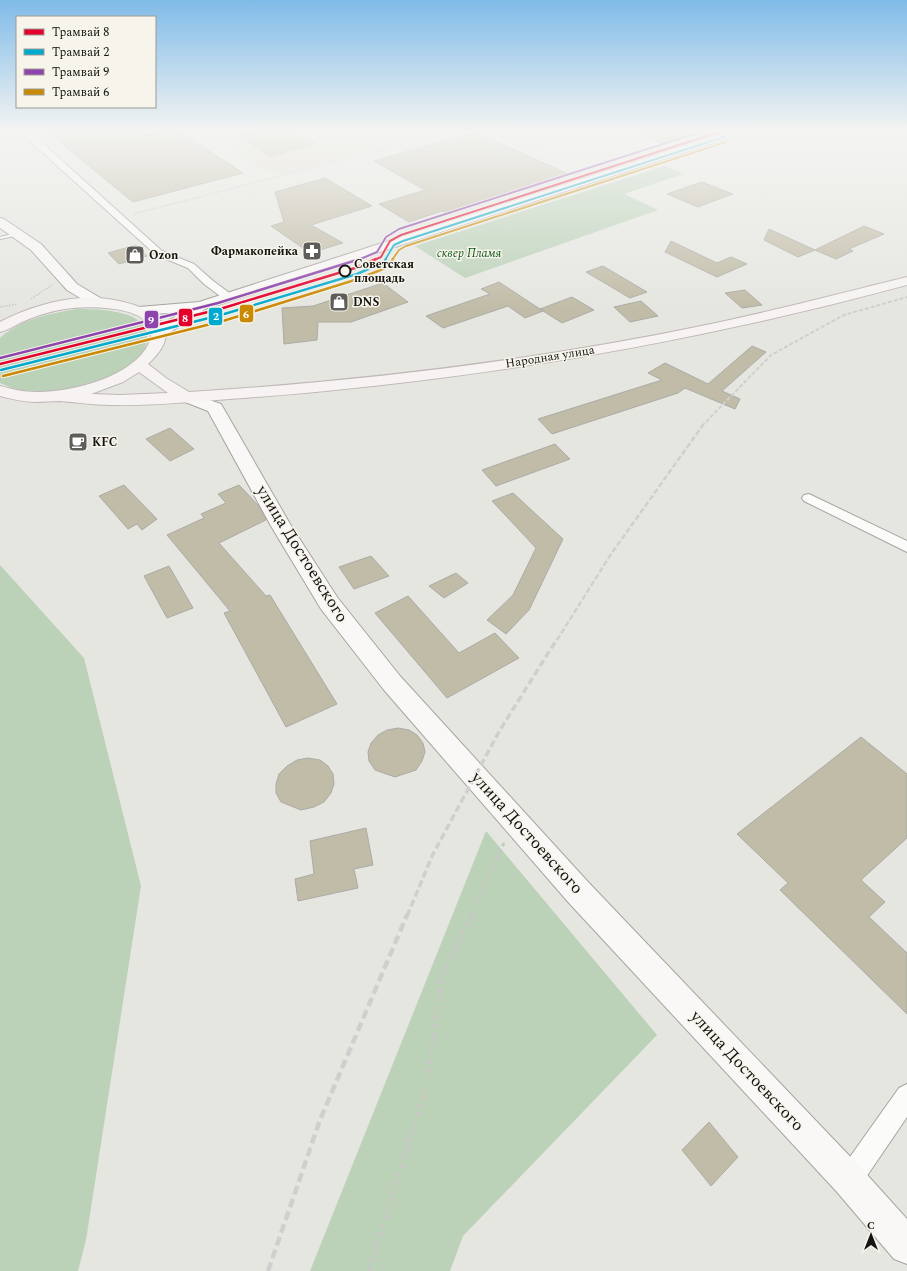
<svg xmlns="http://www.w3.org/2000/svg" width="907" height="1271" font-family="Spectral,serif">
<rect width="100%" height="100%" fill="#e6e6e1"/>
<path fill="#e1dccf" d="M205 131H397L368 151 286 173 263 170Z
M485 131H601L530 152Z"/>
<path fill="#bbd1b8" d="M664 166 683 174 624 194 658 210 465 278 415 246Z
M76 309C94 309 146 309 147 335 148 343 145 350 140 357 117 384 51 397 17 389 11 388 6 385 0 383V338C21 319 49 314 76 309Z
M0 565 84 658 141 886 86 1240 78 1271H0Z
M486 831 657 1035 463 1236 450 1271H310Z"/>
<path fill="#c1bca7" stroke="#ababa7" d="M46 131H137V136L161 131H179L243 173 133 202Z
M255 131H294L316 144 270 156 237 135Z
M632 131H697V134L664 144Z
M476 132 568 174 446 213 442 211 409 222 379 204 425 190 374 161Z
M325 178 372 206 311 225 343 243 310 253 271 226 284 222 275 192Z
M702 182 733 194 698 207 667 194Z
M864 226 884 234 849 249 853 251 836 259 815 250Z
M769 229 815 250 798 257 764 240Z
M671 241 717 263 731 257 747 264 717 277 665 252Z
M136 245 147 256 119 264 108 253Z
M603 266 647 292 630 298 586 272Z
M499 282 543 311 525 318 508 306 443 328 426 316 490 294 481 289Z
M383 283 408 302 351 322H318L317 340 284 344 282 308 313 306Z
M745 290 762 305 742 308 725 293Z
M572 297 594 310 562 323 540 309Z
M641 301 658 316 630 322 614 307Z
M752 346 766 352 722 391 740 399 735 409 685 388 678 393 552 434 538 419 662 380 648 373 665 363 708 384Z
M170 428 194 449 170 461 146 439Z
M555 444 570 459 496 486 482 470Z
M124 485 157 519 142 530 137 524 128 529 99 496Z
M239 485 259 506 266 520 219 543 266 596 270 595 337 704 286 727 224 613 230 611 167 535 204 518 201 514 226 503 218 494Z
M513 493 563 539 529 610 506 634 487 620 513 595 536 548 492 501Z
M371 556 389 576 354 589 339 567Z
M169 566 193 608 167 618 144 576Z
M456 573 468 583 444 598 429 586Z
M408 596 459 653 495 633 519 658 447 698 375 613Z
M398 728 409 730 417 735 423 743 425 752 422 761 416 770 395 777 375 770 369 761 368 752 371 743 378 735 387 730Z
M861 737 907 774V838L861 880 885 902 869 917 907 953V1014L780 890 788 883 737 834Z
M308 758 320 760 328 766 333 774 334 784 331 793 324 802 314 807 301 810 281 802 276 793V784L279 774 287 766 297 760Z
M366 828 373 865 354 869 358 888 298 901 295 879 314 874 310 841Z
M709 1122 738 1157 711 1186 682 1150Z"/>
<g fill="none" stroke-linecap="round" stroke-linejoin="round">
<g stroke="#a5a4a0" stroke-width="2">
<path id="lane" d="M17 233H19V235L0 239V237Z"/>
</g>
<g stroke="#a5a4a0" stroke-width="2">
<path id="street" d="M33 131H43L35 136 38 139 162 251 194 264 212 280 232 295 233 297 232 299H224L204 284 188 268 156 255 32 143 27 136Z
M809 494 907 541V552L804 501 802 498 804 495Z
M907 1084V1117L858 1189 849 1193 840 1189 836 1180 840 1171 899 1088Z"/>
</g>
<g stroke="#a5a4a0" stroke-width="2">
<path id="secondary" d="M730 131H745L744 133 205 309 163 337 158 339 153 337 150 334 153 331 182 312 139 315 134 314 132 311 134 308 139 307 199 302Z
M0 218 4 219 41 244 77 284 102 299 104 302 102 305 97 306 92 305 67 290 31 250 0 228Z
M186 392 221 404 290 524 337 597 400 676 589 883 861 1168 907 1219V1264L894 1259 837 1192 569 903 384 690 321 609 271 526 208 411 180 400 178 397 180 394Z"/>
</g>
<g stroke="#bfb8b7" stroke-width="2">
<path id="primary" d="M907 277V285C685 345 459 383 230 399 190 402 150 406 110 405 93 405 76 402 59 401 52 401 44 402 36 402 24 402 12 399 0 396V386C12 389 23 392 36 392 69 393 134 377 149 343 165 304 85 305 65 309 50 311 36 316 22 322 14 326 8 330 0 332V322C25 309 53 300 82 298 119 295 202 315 148 364L166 378 189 392C365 381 539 360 711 324 777 310 842 293 907 277ZM139 372 168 393 120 395 91 394 123 382Z"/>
</g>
<path stroke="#c7c7c4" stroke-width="1.5" stroke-dasharray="1.5 1.5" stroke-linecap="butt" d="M0 133 11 131
M380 150 402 131
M421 195 424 201
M134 214 453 131
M31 299 52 285
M0 307 17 304
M240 307 248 313"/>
<path stroke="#c7c7c4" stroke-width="3" stroke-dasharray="3.5 3.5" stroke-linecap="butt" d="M470 916 505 841"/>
<path stroke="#c7c7c4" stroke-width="3.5" stroke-dasharray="4.5 4.5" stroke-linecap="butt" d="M369 1271 426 1088 442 976 471 915"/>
<use href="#lane" fill="#fbfbfa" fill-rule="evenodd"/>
<use href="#street" fill="#fbfbfa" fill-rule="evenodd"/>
<use href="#secondary" fill="#faf7f7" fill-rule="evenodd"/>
<use href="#primary" fill="#f7f3f3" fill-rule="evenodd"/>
<path stroke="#d0cfcd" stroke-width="2" stroke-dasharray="4 2" stroke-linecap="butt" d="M702 426 771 355 844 315 907 297"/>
<path stroke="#d0cfcd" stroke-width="2.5" stroke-dasharray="5.5 2.5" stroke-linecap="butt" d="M557 640 611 554 703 425"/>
<path stroke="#d0cfcd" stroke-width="3.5" stroke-dasharray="7 3.5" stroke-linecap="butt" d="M407 916 433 854 500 730 557 639"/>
<path stroke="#d0cfcd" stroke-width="4.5" stroke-dasharray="9 4.5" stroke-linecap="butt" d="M268 1271 320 1120 407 915"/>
<g stroke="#f6f4eb" stroke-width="3.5">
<path id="tram-1-far1" d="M374 260 381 257 390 241 401 235 722 131"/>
</g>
<g stroke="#f6f4eb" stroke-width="4.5">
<path id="tram-1" d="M0 364 220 309 355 268 376 259"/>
</g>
<g stroke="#f6f4eb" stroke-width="3.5">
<path id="tram-2-far1" d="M385 260 394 245 403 241 724 137"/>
</g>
<g stroke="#f6f4eb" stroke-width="4.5">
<path id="tram-2" d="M1 370 221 315 357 274 384 262 386 259"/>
</g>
<g stroke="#f6f4eb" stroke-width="3.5">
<path id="tram-3-far1" d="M358 260 377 252 386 237 399 229 703 131"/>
</g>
<g stroke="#f6f4eb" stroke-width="4.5">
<path id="tram-3" d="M0 358 218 303 360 259"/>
</g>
<g stroke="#f6f4eb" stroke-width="3.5">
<path id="tram-4-far1" d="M392 260 399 250 406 246 726 142"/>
</g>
<g stroke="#f6f4eb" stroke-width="4.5">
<path id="tram-4" d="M3 376 223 321 358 279 388 267 393 259"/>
</g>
<use href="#tram-1-far1" stroke="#e4002b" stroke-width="2"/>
<use href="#tram-1" stroke="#e4002b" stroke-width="2.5"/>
<use href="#tram-2-far1" stroke="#00a9ce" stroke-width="2"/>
<use href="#tram-2" stroke="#00a9ce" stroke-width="2.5"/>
<use href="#tram-3-far1" stroke="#8e44ad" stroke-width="2"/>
<use href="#tram-3" stroke="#8e44ad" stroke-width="2.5"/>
<use href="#tram-4-far1" stroke="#ca8903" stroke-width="2"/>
<use href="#tram-4" stroke="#ca8903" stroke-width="2.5"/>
</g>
<linearGradient id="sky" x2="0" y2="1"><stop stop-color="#7fbbe8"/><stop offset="0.42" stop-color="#f4f4f2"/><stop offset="1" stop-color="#f4f4f2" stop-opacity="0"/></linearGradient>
<rect width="907" height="309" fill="url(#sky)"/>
<defs>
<g id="pharmacy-square" transform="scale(1)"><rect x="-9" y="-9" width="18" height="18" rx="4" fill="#5e5d59" stroke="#f6f4eb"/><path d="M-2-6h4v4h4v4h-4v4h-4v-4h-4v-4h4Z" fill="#fff"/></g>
<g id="shop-square" transform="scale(1)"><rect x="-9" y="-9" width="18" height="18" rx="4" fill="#5e5d59" stroke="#f6f4eb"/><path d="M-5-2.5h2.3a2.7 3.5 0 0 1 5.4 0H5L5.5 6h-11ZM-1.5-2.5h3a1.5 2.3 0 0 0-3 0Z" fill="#fff"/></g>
<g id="cafe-square" transform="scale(1)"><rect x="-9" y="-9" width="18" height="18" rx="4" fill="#5e5d59" stroke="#f6f4eb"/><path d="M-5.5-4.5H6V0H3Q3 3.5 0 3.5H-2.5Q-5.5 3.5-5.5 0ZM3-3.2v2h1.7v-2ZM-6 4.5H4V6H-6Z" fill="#fff"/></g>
</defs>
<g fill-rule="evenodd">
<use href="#pharmacy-square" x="312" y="251"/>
<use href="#shop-square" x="135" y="255"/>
<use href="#shop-square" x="339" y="302"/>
<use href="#cafe-square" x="78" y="442"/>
</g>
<circle fill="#f6f4eb" stroke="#141310" stroke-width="2" cx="345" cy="271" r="5.5"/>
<g text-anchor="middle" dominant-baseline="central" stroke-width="3" stroke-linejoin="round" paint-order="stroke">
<g font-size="12" font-weight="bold" fill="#141310" stroke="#f6f4eb" text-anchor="start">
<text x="298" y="251" text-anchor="end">Фармакопейка</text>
<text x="149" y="255">Ozon</text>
<text x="353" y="302">DNS</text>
<text x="92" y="442">KFC</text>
</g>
<g font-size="12" font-style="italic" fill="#0f5817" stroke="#f6f4eb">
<text x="469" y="253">сквер Пламя</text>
</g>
<g font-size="12" font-weight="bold" fill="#141310" stroke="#f6f4eb" text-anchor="start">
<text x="354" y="264">Советская<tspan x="354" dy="14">площадь</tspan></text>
</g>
<g font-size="12" fill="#141310" stroke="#f6f4eb">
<text transform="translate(550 357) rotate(-9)">Народная улица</text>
</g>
<g font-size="17" fill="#141310" stroke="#f6f4eb">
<text transform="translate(302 554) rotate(58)">улица Достоевского</text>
<text transform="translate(527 833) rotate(48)">улица Достоевского</text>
<text transform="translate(747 1071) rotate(47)">улица Достоевского</text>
</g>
</g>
<g stroke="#f6f4eb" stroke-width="1.5">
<rect x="239" y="304" width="15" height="19" rx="4" fill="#ca8903"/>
<rect x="208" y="307" width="15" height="19" rx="4" fill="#00a9ce"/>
<rect x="178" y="308" width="15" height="19" rx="4" fill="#e4002b"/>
<rect x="144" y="310" width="15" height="19" rx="4" fill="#8e44ad"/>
</g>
<g font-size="11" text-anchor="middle" font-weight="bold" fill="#fff">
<text x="246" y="318">6</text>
<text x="216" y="320">2</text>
<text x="185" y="322">8</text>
<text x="151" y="324">9</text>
</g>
<rect x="16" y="16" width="140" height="92" fill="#f6f4eb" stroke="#9c9a93"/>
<rect x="24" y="29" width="20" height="6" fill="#e4002b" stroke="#9c9a93"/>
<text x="52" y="36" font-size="12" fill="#141310">Трамвай 8</text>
<rect x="24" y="49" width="20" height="6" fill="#00a9ce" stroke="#9c9a93"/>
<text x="52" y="56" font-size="12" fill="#141310">Трамвай 2</text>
<rect x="24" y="69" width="20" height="6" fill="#8e44ad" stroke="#9c9a93"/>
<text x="52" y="76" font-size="12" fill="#141310">Трамвай 9</text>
<rect x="24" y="89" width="20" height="6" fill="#ca8903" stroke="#9c9a93"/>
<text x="52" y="96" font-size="12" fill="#141310">Трамвай 6</text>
<g transform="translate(871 1235)" stroke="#f6f4eb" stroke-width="3" paint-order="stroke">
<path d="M0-3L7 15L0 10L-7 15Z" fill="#141310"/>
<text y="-6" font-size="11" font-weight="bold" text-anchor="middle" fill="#141310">С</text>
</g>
</svg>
